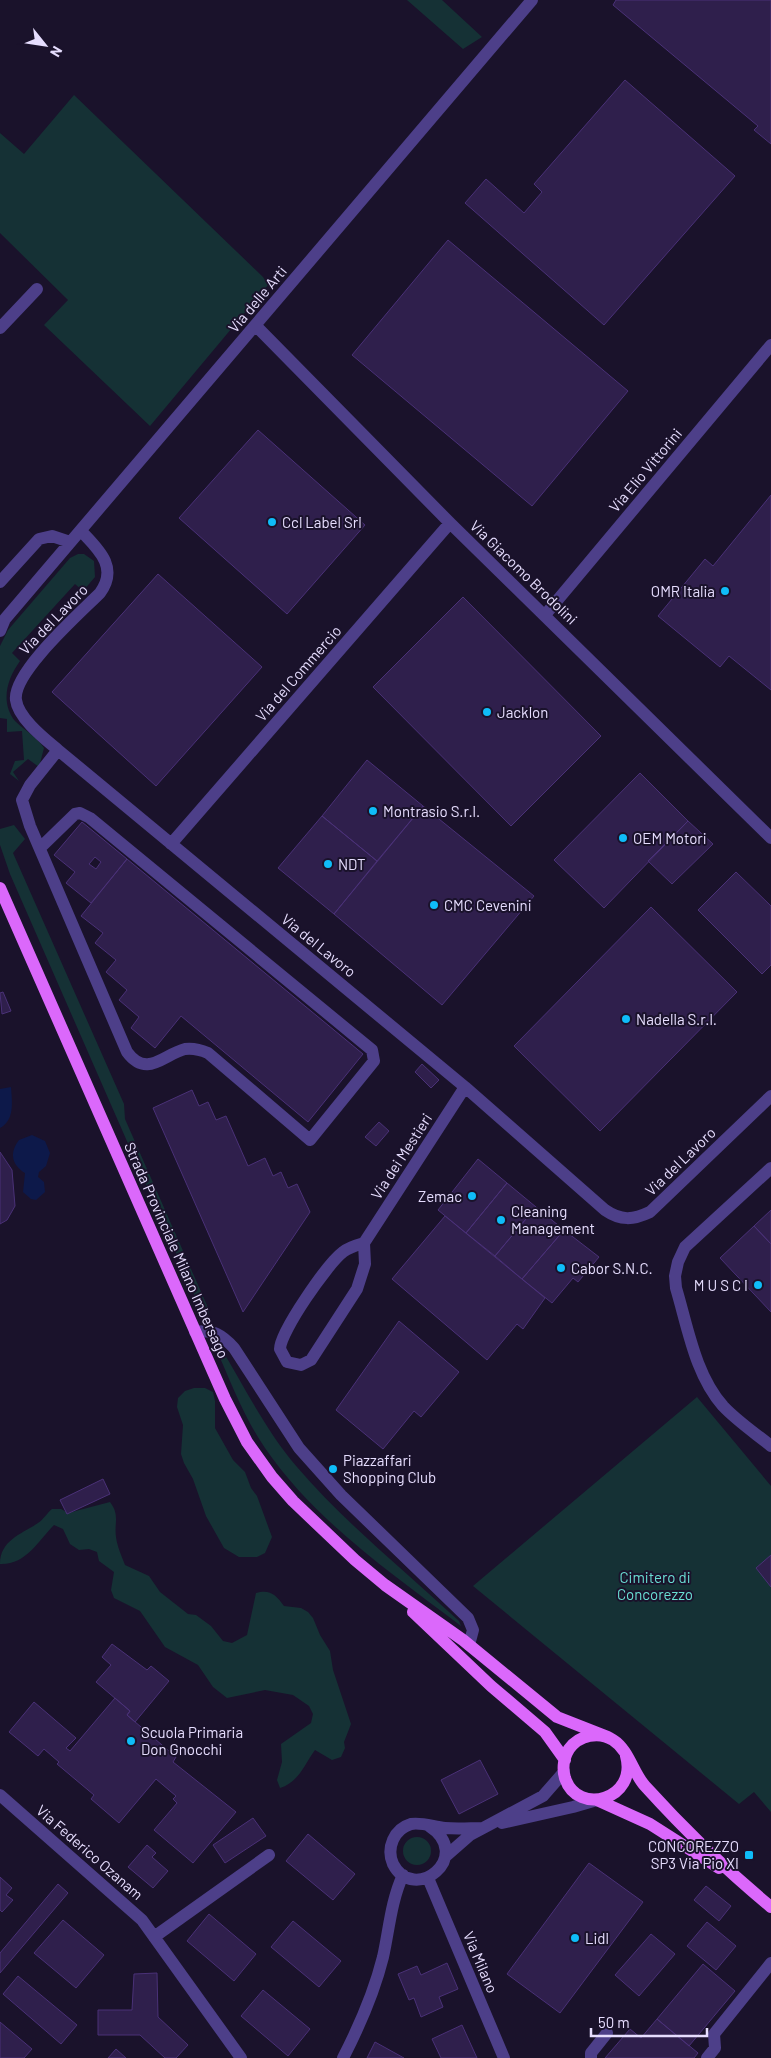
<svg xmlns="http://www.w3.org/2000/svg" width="771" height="2058" font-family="Barlow,sans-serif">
<rect width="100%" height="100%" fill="#1a122b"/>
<path fill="#153135" d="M407 0H442L482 37 463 49Z
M74 95 263 277 268 285 150 426 44 325 68 300 0 233V133L24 154Z
M78 554H84L94 561 95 577 83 591 75 584 12 653 20 661C7 679 0 702 15 721 24 730 37 737 44 748L39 767 28 759 13 772 19 781 10 774 15 761 24 760 22 731 7 732V719L0 718V646L8 630 70 558Z
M14 825 25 839 13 853 124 1104 125 1119 209 1310V1315L200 1308 10 874 0 845V829Z
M221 1348C245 1388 266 1431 297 1467 345 1523 404 1570 459 1621L461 1626C390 1572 316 1522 265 1448 244 1418 231 1382 216 1349Z
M194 1388H205L213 1392 215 1401V1428L233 1460 245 1472 251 1488 257 1496 272 1537 265 1553 257 1557H239L224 1548 206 1516 193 1479 184 1463 181 1454 183 1425 177 1407 178 1398 185 1391Z
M697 1397 771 1486V1812L754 1792 739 1804 473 1586Z
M110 1502C120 1515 114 1523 116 1537 117 1546 122 1557 125 1565L149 1576 160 1592 188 1614 196 1615 211 1626 223 1641 232 1643 247 1635 256 1593C270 1589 276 1595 284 1606L301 1608 308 1612 313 1618 320 1635 330 1651 333 1670 351 1724 344 1742 345 1748 341 1757 332 1760 315 1750C304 1765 299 1782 280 1788L277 1780 282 1762 281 1744 311 1723 313 1714 309 1706 293 1695 265 1690 227 1698 213 1687 198 1665 165 1647 140 1611 114 1598 111 1590 114 1572 99 1561 97 1552 89 1549 79 1550 70 1544 63 1529 54 1525C38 1541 26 1565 0 1564 0 1540 22 1534 38 1523 44 1519 47 1513 52 1509H61L68 1513Z
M403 1851a14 14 0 1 1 28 0a14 14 0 1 1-28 0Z"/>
<path fill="#0d194a" d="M11 1087C12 1102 15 1120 0 1128V1089Z
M32 1135 45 1141 50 1153 46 1166 39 1172 38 1177 44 1182 45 1192 36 1200 31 1199 23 1192 25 1173C12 1165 9 1153 19 1140Z"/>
<path fill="#2f1f4c" stroke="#4a3177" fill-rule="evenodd" d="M616 0H771V144L754 130 758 126 613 5Z
M625 80 735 176 604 325 465 203 486 179 524 213 542 192 534 184Z
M448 240 628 391 532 506 352 355Z
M258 430 365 525 287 614 179 518Z
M771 495V690L729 656 720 667 658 616 705 559 713 566Z
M158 574 262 667 156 786 52 692Z
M463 597 601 736 511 826 373 687Z
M367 760 423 806 377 861 322 816Z
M640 773 688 821 604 908 554 860Z
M423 806 534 896 442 1005 334 914Z
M322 816 377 861 334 914 278 868Z
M688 821 713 844 672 884 648 861Z
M82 822 127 859 91 903 66 883 75 872 54 855ZM95 857 101 862 96 869 89 864Z
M127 859 363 1054 308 1122 181 1016 155 1048 131 1028 139 1017 119 1000 127 990 106 972 116 960 95 943 103 933 81 916Z
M736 872 771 906V965L762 974 698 910Z
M651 907 737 992 600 1131 514 1046Z
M3 992 11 1011 2 1014 0 993Z
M422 1064 439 1080 431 1088 415 1072Z
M192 1090 199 1106 208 1102 216 1120 226 1116 248 1166 265 1158 273 1176 281 1172 288 1188 297 1184 310 1212 243 1312 153 1108Z
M379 1122 389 1131 376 1146 365 1137Z
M0 1152 12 1170 15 1206 7 1220 0 1224Z
M478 1159 507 1183 466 1233 438 1210Z
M507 1183 536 1207 495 1256 466 1233Z
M536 1207 564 1230 522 1279 495 1256Z
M771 1210V1244L754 1226Z
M445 1216 545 1298 523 1329 517 1324 487 1360 392 1279Z
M754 1226 771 1244V1312L720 1258Z
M564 1230 599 1257 578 1282 573 1278 552 1303 522 1279Z
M399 1321 459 1372 421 1417 414 1411 383 1449 336 1410Z
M103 1479 110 1494 67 1514 60 1500Z
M771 1555V1587L756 1568Z
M112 1644 147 1670 151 1666 169 1681 135 1722 127 1715 130 1711 96 1682 111 1665 102 1657Z
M115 1698 130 1711 127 1715 176 1757 173 1762 236 1812 193 1863 154 1830 177 1803 173 1799 176 1796 156 1779 119 1823 91 1799 94 1795 57 1764 59 1762 44 1749 38 1756 9 1732 34 1702 76 1738 66 1748 70 1751Z
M480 1760 498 1794 459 1814 441 1780Z
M253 1818 266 1836 225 1863 213 1845Z
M308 1834 355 1874 333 1900 286 1861Z
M147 1845 156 1853 152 1857 168 1871 153 1888 128 1867Z
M589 1863 643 1902 560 2013 507 1974Z
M0 1877 12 1888 6 1895 13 1900 2 1912 0 1910Z
M58 1884 68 1893 0 1973V1953Z
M706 1886 731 1906 719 1921 694 1900Z
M209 1914 256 1954 234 1981 187 1941Z
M63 1920 104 1955 76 1988 34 1953Z
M293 1921 341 1961 319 1987 271 1947Z
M707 1922 736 1946 716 1970 687 1946Z
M651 1934 675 1954 639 1996 615 1975Z
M447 1963 458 1989 439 1997 443 2007 421 2017 414 1998 409 2000 398 1974 417 1966 421 1975Z
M703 1964 735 1991 689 2046 657 2019Z
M157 1973 158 2017 188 2045 176 2058H165L140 2035H98V2010H132L134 1974Z
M18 1976 77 2025 61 2044 3 1994Z
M263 1990 310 2029 288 2056 241 2016Z
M657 2019 698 2053 694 2058H605L630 2029 641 2038Z
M0 2022 32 2049 24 2058H0Z
M462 2025 477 2058H441L432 2039Z
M375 2042 404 2058H367Z
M116 2049 126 2058H108Z"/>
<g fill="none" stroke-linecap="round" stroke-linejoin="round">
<path stroke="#4d3f89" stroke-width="12" d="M256 326 450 523 771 838
M0 328 37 289
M81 531C98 549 119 567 100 593 80 613 12 673 16 700 18 718 45 739 58 750L465 1087 605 1210C621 1221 633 1220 650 1212L771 1096
M0 582 39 539 52 536 70 542
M545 615 771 345
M0 631 5 619 532 0
M171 844 450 523
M40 848 75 814 80 813 90 818 372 1050 374 1061 310 1140 208 1053C201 1050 193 1048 185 1049 164 1054 147 1079 127 1052L30 826 22 800 30 785 58 750
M771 1168 685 1247 678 1262 675 1276 676 1288C688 1328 695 1374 723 1406 737 1421 755 1433 771 1446
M364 1243C357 1245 349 1247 343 1252 328 1263 280 1332 280 1349L287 1362 301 1365 311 1360 357 1289 365 1264 364 1243 465 1087
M195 1332C213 1329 222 1335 234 1348L299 1448 341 1495 468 1618 473 1630 469 1645
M0 1795 142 1920 241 2058
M502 1823 573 1807 597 1800
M429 1826C475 1856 414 1905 393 1864 386 1848 394 1829 411 1824 422 1822 434 1827 445 1828 458 1829 471 1828 483 1828
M446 1856 470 1835 543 1796 564 1772
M428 1878 504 2058
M154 1937 269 1855
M343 2058C360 2025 374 1993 383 1957 389 1930 391 1901 403 1875
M591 2058V2053L607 2033
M707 2058 715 2048 714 2034 771 1963"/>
<path stroke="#db68fb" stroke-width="12" d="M0 888 225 1399 247 1442 272 1477 293 1501 355 1560 385 1585 463 1640 557 1717 608 1737
M413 1612 491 1686 545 1732 565 1760
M626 1756C638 1799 578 1817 565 1778 562 1768 564 1757 569 1749 579 1735 599 1731 613 1740 629 1750 633 1773 645 1786 684 1829 726 1870 771 1907
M597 1800 650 1824 719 1868"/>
</g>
<g fill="#0fbcf8" stroke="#1a122b" stroke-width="2">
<circle cx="272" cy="522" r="5"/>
<circle cx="725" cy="591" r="5"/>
<circle cx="487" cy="712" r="5"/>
<circle cx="373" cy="811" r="5"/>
<circle cx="623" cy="838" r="5"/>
<circle cx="328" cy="864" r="5"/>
<circle cx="434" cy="905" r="5"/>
<circle cx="626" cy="1019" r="5"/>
<circle cx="472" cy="1196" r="5"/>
<circle cx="501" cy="1220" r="5"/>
<circle cx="561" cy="1268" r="5"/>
<circle cx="758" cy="1285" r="5"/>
<circle cx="333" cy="1469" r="5"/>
<circle cx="131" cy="1741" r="5"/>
<rect x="744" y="1850" width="10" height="10" rx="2.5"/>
<circle cx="575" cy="1938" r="5"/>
</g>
<g text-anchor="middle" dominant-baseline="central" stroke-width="4" stroke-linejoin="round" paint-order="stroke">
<g font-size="15" fill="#e6ddfe" stroke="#1a122b">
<text transform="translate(257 299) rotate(-50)">Via delle Arti</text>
<text transform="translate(645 470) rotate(-50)">Via Elio Vittorini</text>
<text transform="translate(524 572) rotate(44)">Via Giacomo Brodolini</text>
<text transform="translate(53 619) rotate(-46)">Via del Lavoro</text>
<text transform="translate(298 673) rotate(-49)">Via del Commercio</text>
<text transform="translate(319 945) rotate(39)">Via del Lavoro</text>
<text transform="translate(401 1156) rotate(-57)">Via dei Mestieri</text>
<text transform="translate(680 1161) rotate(-44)">Via del Lavoro</text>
<text transform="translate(177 1250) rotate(66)">Strada Provinciale Milano Imbersago</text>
<text transform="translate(90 1852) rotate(41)">Via Federico Ozanam</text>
<text transform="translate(481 1962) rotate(67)">Via Milano</text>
</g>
<g font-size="15" fill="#e6ddfe" stroke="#1a122b" text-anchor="start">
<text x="282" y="522">Ccl Label Srl</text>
<text x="715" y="591" text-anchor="end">OMR Italia</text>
<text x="497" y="712">Jacklon</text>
<text x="383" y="811">Montrasio S.r.l.</text>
<text x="633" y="838">OEM Motori</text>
<text x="338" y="864">NDT</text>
<text x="444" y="905">CMC Cevenini</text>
<text x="636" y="1019">Nadella S.r.l.</text>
<text x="462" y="1196" text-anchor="end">Zemac</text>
<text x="511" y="1211">Cleaning<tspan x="511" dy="17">Management</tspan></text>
<text x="571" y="1268">Cabor S.N.C.</text>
<text x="748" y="1285" text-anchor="end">M U S C I</text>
<text x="343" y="1460">Piazzaffari<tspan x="343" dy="17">Shopping Club</tspan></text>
<text x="141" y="1732">Scuola Primaria<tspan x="141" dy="17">Don Gnocchi</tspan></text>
<text x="739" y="1846" text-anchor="end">CONCOREZZO<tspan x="739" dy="17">SP3 Via Pio XI</tspan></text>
<text x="585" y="1938">Lidl</text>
</g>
<g font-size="15" fill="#69ded3" stroke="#1a122b">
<text x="655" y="1577">Cimitero di<tspan x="655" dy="17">Concorezzo</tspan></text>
</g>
</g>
<g transform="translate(45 45) rotate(120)" stroke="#1a122b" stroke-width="4" paint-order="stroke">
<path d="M0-4L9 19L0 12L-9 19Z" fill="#e6ddfe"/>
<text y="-8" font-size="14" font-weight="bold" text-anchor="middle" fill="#e6ddfe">N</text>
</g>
<path d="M591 2028v8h116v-8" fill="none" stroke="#e6ddfe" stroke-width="2.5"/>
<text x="598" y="2028" font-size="15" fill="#e6ddfe" stroke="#1a122b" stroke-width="4" paint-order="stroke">50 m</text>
</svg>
